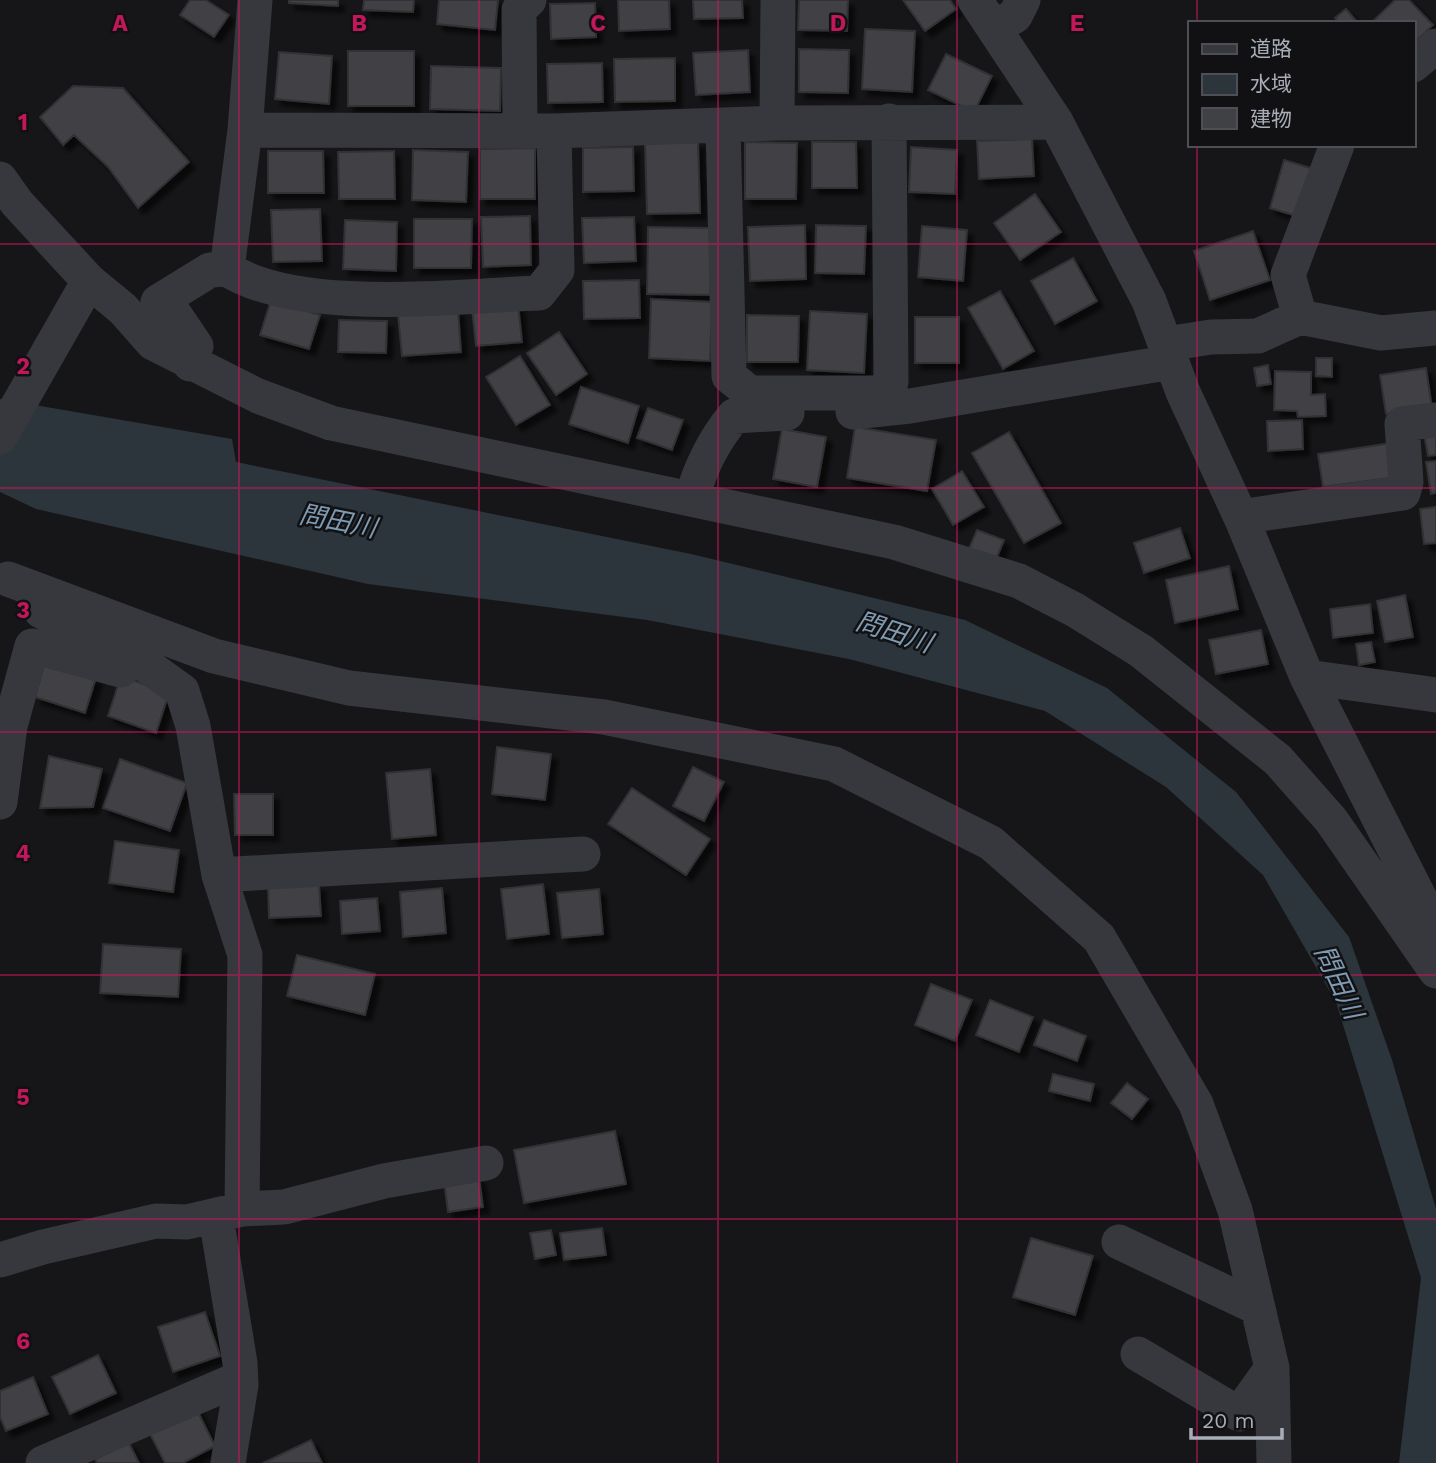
<svg xmlns="http://www.w3.org/2000/svg" width="1436" height="1463" font-family="'Work Sans','Noto Sans JP',sans-serif">
<defs>
<filter id="shadow"><feDropShadow dx="6" dy="6" stdDeviation="2" flood-color="#0009"/></filter>
</defs>
<rect width="100%" height="100%" fill="#161618"/>
<path fill="#2c353c" d="M0 399 232 439 236 462 691 554 965 620 1107 688 1236 792 1349 937 1392 1060 1436 1209V1463H1399L1421 1278 1336 1002 1263 875 1166 787 1045 711 849 659 647 620 368 584 36 509 0 492Z"/>
<path fill="#404145" stroke="#303034" stroke-width="2" filter="url(#shadow)" d="M190 0H206L229 15 214 37 180 15Z
M289 0H338V6L289 3Z
M364 0H414L413 12 363 10Z
M439 0H498L495 30 437 24Z
M618 0H669L670 29 619 31Z
M693 0H742L743 18 694 19Z
M799 0H848L847 31 798 30Z
M903 0H950L956 9 925 31Z
M1395 0H1409L1433 25 1413 44V23L1372 22Z
M595 3 596 37 551 39 550 4Z
M1346 9 1358 23H1339L1335 18Z
M865 29 915 31 912 92 862 89Z
M799 49 849 50 848 93 799 92Z
M748 50 750 92 696 95 693 53Z
M348 51H414V106H348Z
M279 52 332 56 329 104 275 99Z
M946 54 992 76 974 112 928 90Z
M675 58V101L615 102 614 59Z
M602 63 603 102 548 103 547 64Z
M431 66 501 68 500 111 430 109Z
M73 86 123 88 189 162 138 208 108 167 74 135 63 145 40 117Z
M1032 139 1034 176 979 179 977 141Z
M698 142 700 213 647 214 645 143Z
M745 142 797 143 796 199H745Z
M812 142H856L857 188H812Z
M633 147 634 191 583 192V148Z
M911 147 957 150 955 194 909 192Z
M535 148V199H480V149Z
M413 150 468 152 466 202 412 200Z
M268 151H323L324 193H268Z
M394 151 395 199H339L338 152Z
M1284 160 1317 170 1303 218 1270 208Z
M1035 194 1061 232 1020 260 994 223Z
M320 209 322 261 273 262 271 210Z
M530 216 531 265 483 267 481 217Z
M634 217 636 261 584 263 582 218Z
M414 219H472L471 268H414Z
M345 220 397 222 396 271 343 269Z
M805 225 806 279 750 281 748 227Z
M816 225 866 226 864 274 815 273Z
M922 226 967 230 963 281 918 277Z
M648 227 711 228 710 295 647 294Z
M1253 231 1270 280 1210 300 1194 251Z
M1073 258 1097 301 1055 324 1031 281Z
M639 280 640 318 584 319 583 281Z
M1000 291 1034 351 1003 369 968 308Z
M651 299 712 302 710 361 649 358Z
M271 300 320 315 309 349 260 335Z
M518 304 522 342 476 346 472 309Z
M458 310 461 352 402 356 398 314Z
M810 311 867 314 864 373 807 370Z
M747 315 799 316 798 362H747Z
M915 317H959V363H915Z
M339 320 387 321 386 353 338 352Z
M559 332 587 374 556 395 527 353Z
M520 356 550 405 516 425 486 377Z
M1316 358H1332V377L1316 376Z
M1268 365 1271 384 1257 386 1254 368Z
M1426 368 1432 408 1386 414 1380 375Z
M1275 371 1311 372V395L1325 394 1326 416 1298 417 1297 411 1274 410Z
M581 387 639 406 628 443 569 424Z
M648 408 683 420 672 450 637 438Z
M1302 420 1303 449 1268 451 1267 421Z
M855 427 936 440 927 491 847 478Z
M782 429 826 437 817 487 773 479Z
M1009 432 1061 523 1024 543 972 453Z
M1436 432V455L1428 456 1424 434Z
M1392 443 1397 477 1323 487 1318 454Z
M1436 461V493L1431 494 1426 462Z
M962 471 984 507 953 525 932 489Z
M1436 507V543L1424 544 1420 509Z
M1180 528 1190 558 1144 573 1134 543Z
M977 530 1004 540 995 562 968 551Z
M1229 566 1238 609 1175 623 1166 580Z
M1405 595 1413 637 1385 642 1377 601Z
M1370 604 1373 633 1333 638 1330 609Z
M1261 630 1268 664 1216 674 1209 640Z
M1371 642 1375 662 1359 665 1356 644Z
M45 662 96 678 85 713 35 697Z
M121 676 169 693 156 733 108 716Z
M497 747 551 754 545 800 492 794Z
M49 756 102 769 93 807 40 808Z
M120 759 187 783 170 831 103 808Z
M693 767 724 782 704 821 673 806Z
M430 769 436 835 392 839 386 773Z
M632 788 710 839 686 875 608 824Z
M234 794H273V835H235Z
M115 841 179 850 173 892 109 883Z
M543 884 549 934 507 939 501 889Z
M319 885 321 916 269 918 268 887Z
M442 888 446 933 403 937 400 892Z
M599 889 603 934 562 938 557 893Z
M377 898 380 931 342 934 340 901Z
M103 944 181 949 178 997 100 993Z
M297 955 375 974 365 1015 287 996Z
M931 984 972 1000 955 1041 915 1025Z
M990 1000 1033 1017 1019 1052 976 1035Z
M1044 1020 1086 1036 1077 1061 1034 1045Z
M1053 1074 1094 1084 1090 1101 1049 1091Z
M1127 1083 1148 1099 1132 1119 1111 1103Z
M615 1131 626 1184 524 1203 514 1150Z
M479 1177 483 1207 448 1212 444 1181Z
M602 1228 606 1255 564 1260 560 1233Z
M551 1230 556 1255 535 1259 530 1233Z
M1031 1238 1093 1256 1075 1315 1013 1297Z
M205 1312 220 1356 173 1372 158 1327Z
M98 1355 116 1393 70 1414 52 1377Z
M33 1377 48 1414 6 1431 0 1417V1391Z
M196 1408 215 1446 183 1463H165L149 1432Z
M311 1440 322 1463H263Z
M129 1443 139 1463H97L95 1459Z"/>
<g fill="none" stroke-linecap="round" stroke-linejoin="round">
<path stroke="#37383d" stroke-width="35" d="M255 0 245 130 227 269C298 315 455 296 539 293L557 270 554 131
M975 0 1056 122 1149 301 1183 392 1243 522 1307 677 1436 930
M994 27 1015 16 1023 0
M1413 65 1436 46
M777 123 778 0
M723 126 729 376 750 393H880L891 382 889 121
M245 130 554 131 777 123 1056 122
M520 131 519 10 529 0
M0 179 17 203 89 281 123 309 153 343 258 396 331 423 894 542 1019 581 1075 610 1141 651 1278 760 1331 820 1436 971
M1300 317 1288 275 1337 145
M1166 344 1211 337 1258 336 1300 317 1381 333 1436 328
M190 364 196 346 175 315 158 302 210 270 227 269
M853 412 910 406 1172 362
M0 437 89 281
M692 499C699 469 715 439 734 416L787 413
M1243 522 1253 515 1403 493 1406 482 1402 424 1436 420
M8 579 214 656 349 688 604 717 834 764 991 843 1099 938 1196 1104 1235 1210 1272 1368 1274 1463
M1307 677 1436 695
M0 802 10 726 32 646 121 670
M219 875 583 854
M242 1209 284 1207 384 1181 486 1163
M216 1217 240 1363 241 1385 228 1463
M1119 1242 1256 1307
M0 1260 43 1247 156 1221 187 1222 242 1209 245 955 219 875 193 726 182 691 146 665 41 611
M1138 1354 1239 1414 1272 1368
M43 1463 229 1383 241 1385"/>
</g>
<path fill="none" stroke="#c2185b" stroke-width="2" stroke-opacity="0.55" d="M239 0V1463M479 0V1463M718 0V1463M957 0V1463M1197 0V23M1197 145V1463M0 244H1436M0 488H1436M0 732H1436M0 975H1436M0 1219H1436"/>
<g text-anchor="middle" dominant-baseline="central" stroke-width="5" stroke-linejoin="round" paint-order="stroke">
<g font-size="26" font-style="italic" fill="#7f9bb3" stroke="#111113">
<text transform="translate(338 521) rotate(11)">問田川</text>
<text transform="translate(894 632) rotate(18)">問田川</text>
<text transform="translate(1339 982) rotate(65)">問田川</text>
</g>
</g>
<g font-size="23" text-anchor="middle" font-weight="bold" fill="#c2185b" stroke="#111113" stroke-width="5" stroke-linejoin="round" paint-order="stroke">
<text x="120" y="31">A</text>
<text x="359" y="31">B</text>
<text x="598" y="31">C</text>
<text x="838" y="31">D</text>
<text x="1077" y="31">E</text>
<text x="23" y="130">1</text>
<text x="23" y="374">2</text>
<text x="23" y="618">3</text>
<text x="23" y="861">4</text>
<text x="23" y="1105">5</text>
<text x="23" y="1349">6</text>
</g>
<rect x="1188" y="21" width="228" height="126" fill="#111113" stroke="#4d4f55" stroke-width="2"/>
<rect x="1202" y="44" width="35" height="10" fill="#37383d" stroke="#4d4f55" stroke-width="2"/>
<text x="1250" y="56" font-size="21" fill="#a8adb8">道路</text>
<rect x="1202" y="74" width="35" height="21" fill="#2c353c" stroke="#4d4f55" stroke-width="2"/>
<text x="1250" y="91" font-size="21" fill="#a8adb8">水域</text>
<rect x="1202" y="108" width="35" height="21" fill="#404145" stroke="#4d4f55" stroke-width="2"/>
<text x="1250" y="126" font-size="21" fill="#a8adb8">建物</text>
<path d="M1191 1428v10h91v-10" fill="none" stroke="#a8adb8" stroke-width="3.5"/>
<text x="1202" y="1428" font-size="21" fill="#a8adb8" stroke="#111113" stroke-width="5" paint-order="stroke">20 m</text>
</svg>
